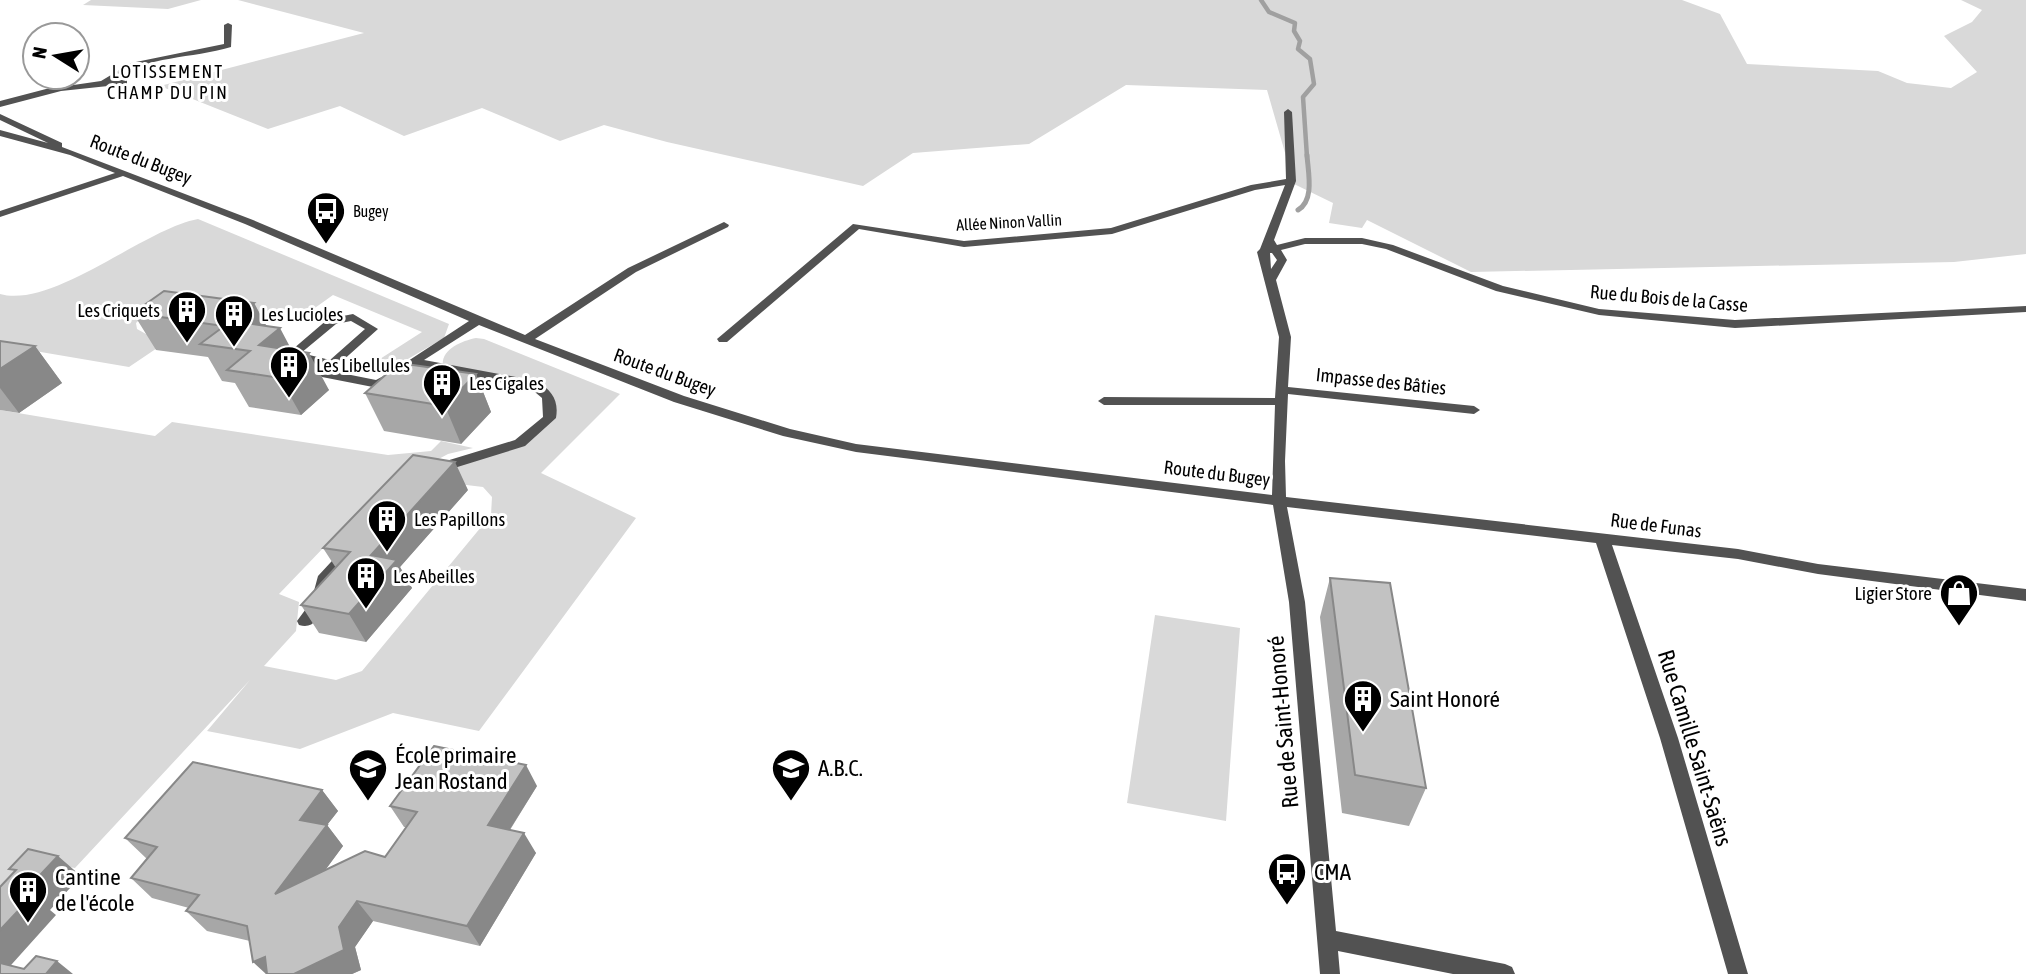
<svg xmlns="http://www.w3.org/2000/svg" width="2026" height="974" font-family="'Asap Condensed',sans-serif">
<rect width="100%" height="100%" fill="#fff"/>
<path fill="#d9d9d9" d="M91 0H201L168 9 83 5Z
M238 0H1682L1720 14 1747 64 1878 71 1907 83 1951 88 1977 72 1944 36 1972 22 1982 10 1961 0H2026V254L1954 262 1471 272 1367 220 1362 228 1329 223 1333 203 1294 184 1267 90 1126 85 1029 144 913 153 863 186 667 142 604 125 560 141 482 108 404 136 340 106 268 129 160 86 364 33Z
M198 219 449 324 444 338 382 374 369 366 422 332 333 295 298 320 213 308 147 312 136 323 137 329 146 334 172 338 129 367 29 350 0 360V294C53 309 144 229 198 219Z
M476 338 484 339 620 394 541 473 636 518 479 731 393 713 300 749 207 731 250 680 75 868 53 864 0 921V410L155 436 172 422 388 455 431 451 441 441 473 448 448 454 416 471 400 468 279 594 299 602 296 631 264 666 336 680 362 671 491 515 492 497 483 487 417 479 502 450 536 431 552 406 533 384 443 367C440 350 461 341 476 338Z
M1155 615 1240 628 1226 821 1127 803Z"/>
<g fill="none" stroke-linecap="round" stroke-linejoin="round">
<path stroke="#a0a0a0" stroke-width="4.5" d="M1261 0 1269 12 1295 23 1294 31 1300 41 1298 49 1310 59 1314 84 1303 97 1307 157"/>
<path stroke="#a0a0a0" stroke-width="5" d="M1298 210C1315 200 1308 172 1307 155"/>
<path fill="#525252" fill-rule="evenodd" d="M228 23 232 25 231 47C192 59 147 55 113 80H127V84L61 91 0 107V101L46 89 101 81 131 63 224 44V25Z
M1288 109 1292 112 1296 181 1274 240 1277 245 1305 238H1362L1393 245 1503 286 1599 309 1735 320 2026 306V312L1735 328 1599 315 1496 291 1386 249 1362 244H1305L1281 250 1287 260 1276 280 1291 337 1288 387 1474 406 1480 410 1474 414 1288 394 1285 461 1286 497 1738 549 1818 564 2026 589V601L1818 574 1738 559 1612 545 1678 738 1748 974H1728L1660 738 1596 543 1287 507 1305 602 1336 931 1505 964 1512 967 1515 974H1453L1338 951 1340 974H1320L1289 602 1273 505 856 452 783 436 674 402 479 325 424 360 537 381C552 391 559 400 556 418L525 446 438 473 433 471 431 468 433 465 515 440 543 417 542 398 529 387 411 367 405 363 469 321 245 224 123 176 0 217V211L115 173 70 155 0 136V130L48 143 0 120V114L62 143V147L253 220 525 335 628 268 724 222 729 225 728 227 636 272 535 339 684 396 790 429 856 444 1272 495 1275 405H1104L1098 401 1104 397 1275 398 1279 337 1257 252 1260 249 1285 185 1255 190 1112 234 964 247 859 229 727 342H719L717 339 853 224 964 241 1111 228 1251 185 1286 179 1284 112ZM1270 253H1272L1277 260 1271 269Z
M353 314 378 329 331 371 376 380 391 372 397 376 395 379 378 388 322 377 316 373 323 366 288 358 286 355 328 319ZM351 321 365 329 330 360 301 353 336 324Z
M348 548 353 549 355 553C349 563 340 570 333 579 324 591 324 633 299 625L297 621 311 602 318 576 343 549Z"/>
</g>
<path fill="#a7a7a7" d="M254 303 266 325 292 350 329 390 301 415 249 407 235 383 222 381 208 357 156 350 133 313Z
M0 341 35 346 62 383 19 413 0 410Z
M476 374 491 412 461 444 384 431 365 393Z
M468 490 400 567 412 588 366 642 319 633 301 605 336 568 323 548Z
M1330 578 1426 788 1409 826 1342 813 1320 617Z
M537 786 510 830 536 853 480 946 373 921 355 947 361 970 352 974H266L250 941 207 931 186 911 189 908 152 898 131 878 147 859 125 838 322 790 338 811 327 825 343 846 325 870 385 857 406 827H404L390 806Z"/>
<path fill="#888" d="M254 303 271 335 280 328 298 362 309 353 329 390 301 415 280 378 223 326Z
M35 346 62 383 19 413 0 388V369Z
M476 374 491 412 461 444 445 406Z
M455 462 468 490 400 567 412 588 366 642 349 614 371 555Z
M526 765 537 786 500 845 488 825Z
M322 790 338 811 327 825 343 846 293 914 275 894 300 820Z
M524 833 536 853 480 946 467 926Z
M58 856 81 876 50 910 56 915 3 974H0V930L23 893Z
M357 901 373 921 355 947 361 970 352 974H294L339 927Z
M265 957 282 974H266L253 962Z
M57 961 73 974H46Z"/>
<path fill="#c2c2c2" stroke="#888" stroke-width="2" d="M164 291 254 303 223 326 133 313Z
M231 321 280 328 259 345 309 353 280 378 227 370 250 351 200 344Z
M0 341 35 346 0 369Z
M399 363 476 374 445 406 365 393Z
M413 455 455 462 371 555 397 560 349 614 301 605 350 552 323 548Z
M1330 578 1390 583 1426 788 1355 775Z
M434 746 526 765 488 825 524 833 467 926 357 901 339 927 344 950 294 974H267L265 957 253 962 247 926 186 911 199 895 131 878 157 847 125 838 193 762 322 790 300 820 327 825 275 894 365 851 385 857 417 812 390 806Z
M28 849 58 856 23 893 33 895 0 930V887L16 870 9 869Z
M36 956 57 961 46 974H0V963L24 969Z"/>
<defs>
<g id="bus-pin" transform="scale(2.0125)"><path d="M0 17L-7.5 6A9.5 9.5 0 1 1 7.5 6Z" fill="#000" stroke="#fff"/><path d="M-5-6H5V4H4V6H2V4H-2V6H-4V4H-5ZM-3.5-4V0h7V-4ZM-3.5 1.2v1.5H-2V1.2ZM2 1.2v1.5H3.5V1.2Z" fill="#fff"/></g>
<g id="building-pin" transform="scale(2.0125)"><path d="M0 17L-7.5 6A9.5 9.5 0 1 1 7.5 6Z" fill="#000" stroke="#fff"/><path d="M-4-6H4V6H1V3H-1V6H-4ZM-2.5-4.3h1.7v1.8h-1.7ZM.8-4.3h1.7v1.8H.8ZM-2.5-1h1.7V.8h-1.7ZM.8-1h1.7V.8H.8Z" fill="#fff"/></g>
<g id="shop-pin" transform="scale(2.0125)"><path d="M0 17L-7.5 6A9.5 9.5 0 1 1 7.5 6Z" fill="#000" stroke="#fff"/><path d="M-5-2.5h2.3a2.7 3.5 0 0 1 5.4 0H5L5.5 6h-11ZM-1.5-2.5h3a1.5 2.3 0 0 0-3 0Z" fill="#fff"/></g>
<g id="school-pin" transform="scale(2.0125)"><path d="M0 17L-7.5 6A9.5 9.5 0 1 1 7.5 6Z" fill="#000" stroke="#fff"/><path d="M0-5L7-2L0 1L-7-2ZM-4 1L0 2.5L4 1V4Q0 6-4 4Z" fill="#fff"/></g>
</defs>
<g fill-rule="evenodd">
<use href="#bus-pin" x="326" y="211"/>
<use href="#building-pin" x="187" y="310"/>
<use href="#building-pin" x="234" y="314"/>
<use href="#building-pin" x="289" y="365"/>
<use href="#building-pin" x="442" y="383"/>
<use href="#building-pin" x="387" y="519"/>
<use href="#building-pin" x="366" y="576"/>
<use href="#shop-pin" x="1959" y="593"/>
<use href="#building-pin" x="1363" y="699"/>
<use href="#school-pin" x="368" y="768"/>
<use href="#school-pin" x="791" y="768"/>
<use href="#bus-pin" x="1287" y="872"/>
<use href="#building-pin" x="28" y="890"/>
</g>
<g text-anchor="middle" dominant-baseline="central" stroke-width="6" stroke-linejoin="round" paint-order="stroke">
<g font-size="16" fill="#000" stroke="#fff" text-anchor="start">
<text x="353" y="211">Bugey</text>
</g>
<g font-size="16" fill="#000" stroke="#fff">
<text transform="translate(1009 222) rotate(-3)">Allée Ninon Vallin</text>
</g>
<g font-size="18" letter-spacing="2" fill="#000" stroke="#fff">
<text x="168" y="71">LOTISSEMENT<tspan x="168" dy="21">CHAMP DU PIN</tspan></text>
</g>
<g font-size="19" fill="#000" stroke="#fff">
<text transform="translate(141 159) rotate(21)">Route du Bugey</text>
<text transform="translate(1669 298) rotate(5)">Rue du Bois de la Casse</text>
<text transform="translate(665 372) rotate(20)">Route du Bugey</text>
<text transform="translate(1381 381) rotate(6)">Impasse des Bâties</text>
<text transform="translate(1217 473) rotate(7)">Route du Bugey</text>
<text transform="translate(1656 525) rotate(7)">Rue de Funas</text>
</g>
<g font-size="19" fill="#000" stroke="#fff" text-anchor="start">
<text x="160" y="310" text-anchor="end">Les Criquets</text>
<text x="261" y="314">Les Lucioles</text>
<text x="316" y="365">Les Libellules</text>
<text x="469" y="383">Les Cigales</text>
<text x="414" y="519">Les Papillons</text>
<text x="393" y="576">Les Abeilles</text>
<text x="1932" y="593" text-anchor="end">Ligier Store</text>
</g>
<g font-size="23" fill="#000" stroke="#fff" text-anchor="start">
<text x="1390" y="699">Saint Honoré</text>
<text x="395" y="755">École primaire<tspan x="395" dy="26">Jean Rostand</tspan></text>
<text x="818" y="768">A.B.C.</text>
<text x="1314" y="872">CMA</text>
<text x="55" y="877">Cantine<tspan x="55" dy="26">de l'école</tspan></text>
</g>
<g font-size="23" fill="#000" stroke="#fff">
<text transform="translate(1283 722) rotate(-95)">Rue de Saint-Honoré</text>
<text transform="translate(1695 748) rotate(73)">Rue Camille Saint-Saëns</text>
</g>
</g>
<g transform="translate(56 56) rotate(281)"><circle r="33" fill="#ffffff" stroke="#999999" stroke-width="2"/>
<path d="M0-5L12 26L0 18L-12 26Z" fill="#000000"/>
<text y="-10" font-size="19" font-weight="bold" text-anchor="middle" fill="#000000">N</text>
</g>
</svg>
